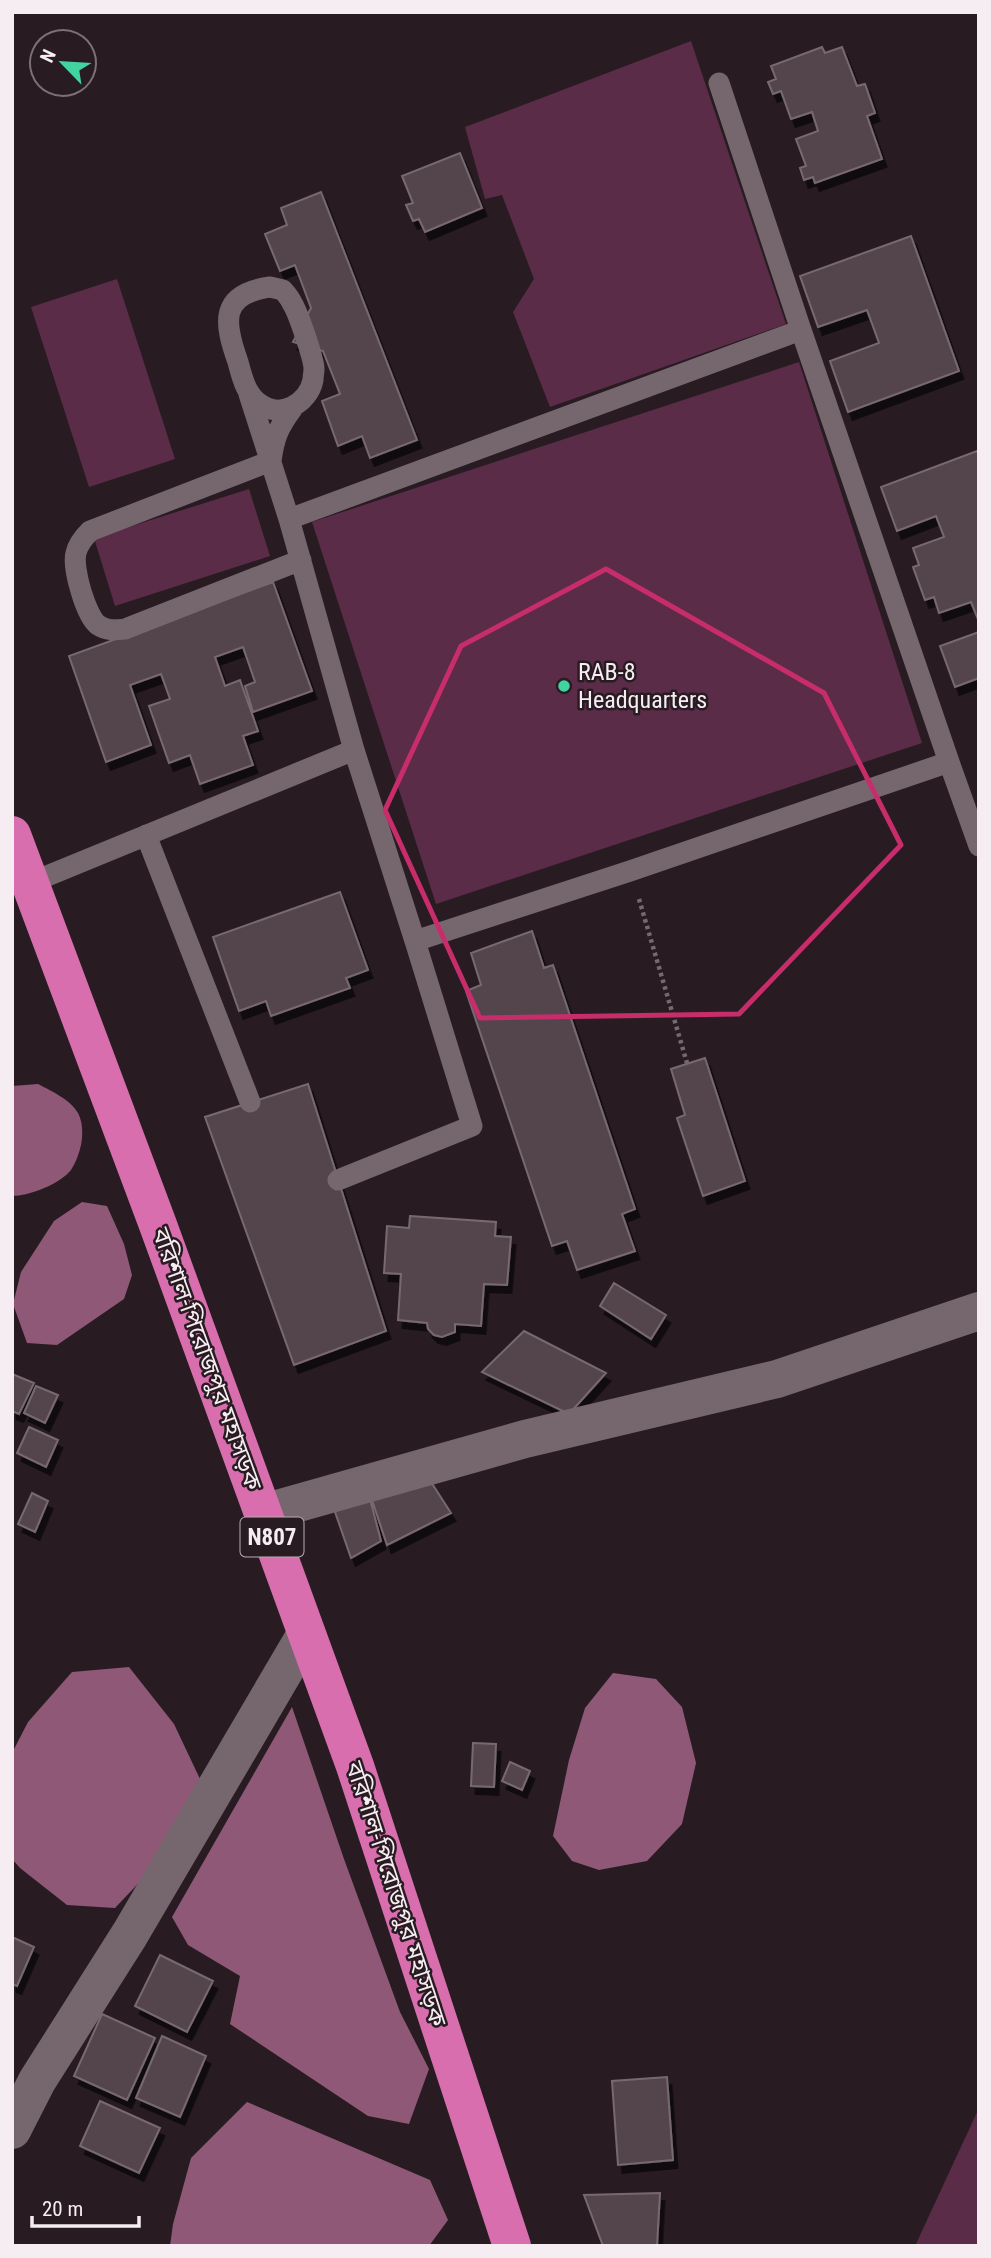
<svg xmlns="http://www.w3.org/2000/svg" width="991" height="2258" font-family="'Roboto Condensed','Noto Sans Bengali',sans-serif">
<defs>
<filter id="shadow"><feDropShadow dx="4.5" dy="8" stdDeviation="0" flood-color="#0009"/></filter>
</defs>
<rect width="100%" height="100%" fill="#281c22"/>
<path fill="#5a2c47" d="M691 41 786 324 550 407 513 312 534 279 502 195 485 199 465 127Z
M117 279 175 459 89 487 31 307Z
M799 362 922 743 436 904 312 522Z
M249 489 270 556 115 606 94 538Z
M979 2108V2246H915Z"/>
<path fill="#8f5877" d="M38 1084C51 1091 70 1099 78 1113 83 1122 83 1135 81 1145 79 1154 76 1162 71 1170 60 1184 29 1196 12 1196V1086Z
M82 1202 107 1206 124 1244 132 1275 124 1299 57 1345 27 1343 13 1304 21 1272 54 1221Z
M129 1667 174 1724 200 1779 169 1851 115 1908 67 1905 20 1868 12 1859V1753L28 1722 72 1672Z
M613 1673 656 1679 682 1707 696 1763 682 1824 647 1861 599 1870 572 1861 553 1836 569 1760 585 1708Z
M292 1707 344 1859 400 2012 429 2069 409 2124 368 2116 230 2024 240 1976 188 1945 172 1917Z
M247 2102 430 2180 448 2220 429 2246H170L173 2224 191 2158Z"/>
<path fill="#53454c" stroke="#786971" stroke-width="2" filter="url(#shadow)" d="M822 47 825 53 842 47 857 86 865 84 875 113 867 116 882 159 815 183 813 177 804 180 800 168 806 166 796 139 818 131 812 112 791 119 781 91 773 94 768 82 776 79 771 66Z
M460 153 482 208 425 232 419 219 413 221 406 205 413 203 402 176Z
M321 192 417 440 370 458 362 436 338 446 322 401 340 394 323 351 293 342 311 308 295 265 280 271 265 234 287 225 281 208Z
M911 236 959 371 848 412 830 361 879 343 867 310 818 327 800 276Z
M977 451 979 455V622L971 602 939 613 934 597 925 600 913 567 919 565 913 548 944 537 936 516 897 531 881 487Z
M273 582 312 691 253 712 245 686 255 682 243 647 215 657 225 686 240 680 258 731 243 736 253 765 200 784 190 755 169 763 149 706 170 699 161 674 130 685 151 745 106 762 69 656Z
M979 632V678L955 687 940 646Z
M340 892 368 970 346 978 350 988 271 1016 266 1001 239 1011 213 937Z
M532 931 544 968 553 965 635 1209 622 1214 635 1251 577 1270 567 1241 552 1246 466 991 481 985 471 953Z
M705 1058 745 1181 703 1196 677 1118 685 1115 671 1069Z
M308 1084 386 1331 294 1365 205 1117Z
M410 1216 496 1222 495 1236 511 1237 507 1285 484 1284 481 1326 455 1324V1332L442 1337 434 1335 428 1329 427 1323 398 1320 401 1274 384 1273 387 1226 409 1228Z
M614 1283 666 1315 651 1339 600 1306Z
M524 1331 606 1373 569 1414 482 1372Z
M12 1374 34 1383 19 1414 12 1411Z
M36 1386 58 1395 45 1423 24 1413Z
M29 1427 58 1440 46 1467 17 1453Z
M431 1482 451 1513 387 1545 369 1491Z
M32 1493 48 1501 35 1532 18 1524Z
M369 1495 381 1541 351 1558 334 1509Z
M473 1743 496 1744 494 1787 471 1786Z
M510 1762 530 1771 522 1790 502 1781Z
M12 1937 34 1947 17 1986 12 1984Z
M160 1955 213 1981 187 2032 135 2006Z
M102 2014 155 2038 127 2100 74 2076Z
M162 2036 206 2056 180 2117 136 2098Z
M667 2077 673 2160 618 2165 612 2081Z
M100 2101 160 2128 139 2173 80 2146Z
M660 2193 657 2246H603L584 2195Z"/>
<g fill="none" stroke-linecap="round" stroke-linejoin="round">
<path stroke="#746a6f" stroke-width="4.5" stroke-dasharray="3.5 3.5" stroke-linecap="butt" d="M639 899 687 1063"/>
<path stroke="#76676f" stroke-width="21" d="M719 83 801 330
M270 287 283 290C286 294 290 298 292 303 298 312 314 359 314 369 314 373 313 376 313 380 308 404 280 419 260 404 246 395 242 377 238 362 224 323 219 294 270 287Z
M249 394 289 519
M292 409C278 428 274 438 271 461L90 531C83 538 78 544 76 553 72 568 86 616 98 625 107 631 115 630 125 629L301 560
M949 762 979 846
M146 835 250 1102
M30 883 354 750 289 519 801 330 949 762 630 871 415 941 354 750
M338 1180 472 1126 415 941"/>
<path stroke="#76676f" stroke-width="38" d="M263 1513 525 1439 777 1379 979 1311
M12 2130 37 2081 130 1934 306 1634"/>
<path stroke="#d86ead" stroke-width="38" d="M12 835 158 1225 355 1766 512 2246"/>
</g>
<path fill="none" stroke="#c72d6a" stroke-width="5" stroke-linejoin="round" d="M606 569 824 693 901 845 739 1014 480 1018 385 810 461 646Z"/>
<circle fill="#42d4a0" stroke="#281c22" stroke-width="2.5" cx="564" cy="686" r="7"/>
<g text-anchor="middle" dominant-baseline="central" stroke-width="5" stroke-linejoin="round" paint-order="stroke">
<rect fill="#281c22" stroke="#b8aeb3" stroke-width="2" x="240.5" y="1517.5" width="63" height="39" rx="5"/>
<g font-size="23" font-weight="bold" fill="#f5edf1">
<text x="272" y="1537">N807</text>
</g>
<g font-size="24" fill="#f5edf1" stroke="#281c22" text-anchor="start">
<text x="578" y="672">RAB-8<tspan x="578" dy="28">Headquarters</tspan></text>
</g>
<g font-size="24" fill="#f5edf1" stroke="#281c22">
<text transform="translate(207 1359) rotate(70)">বরিশাল-পিরোজপুর মহাসড়ক</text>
<text transform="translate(396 1894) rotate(72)">বরিশাল-পিরোজপুর মহাসড়ক</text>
</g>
</g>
<rect width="991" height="2258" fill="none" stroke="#f5edf1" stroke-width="28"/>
<g transform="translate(63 63) rotate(295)"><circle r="33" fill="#281c22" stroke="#7a7075" stroke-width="2"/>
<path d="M0-5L12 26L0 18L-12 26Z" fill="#42d4a0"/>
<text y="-10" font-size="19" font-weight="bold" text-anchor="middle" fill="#f5edf1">N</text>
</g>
<path d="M32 2216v10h107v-10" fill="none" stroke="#f5edf1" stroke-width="3.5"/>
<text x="42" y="2216" font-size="21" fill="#f5edf1" stroke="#281c22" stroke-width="5" paint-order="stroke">20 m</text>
</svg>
